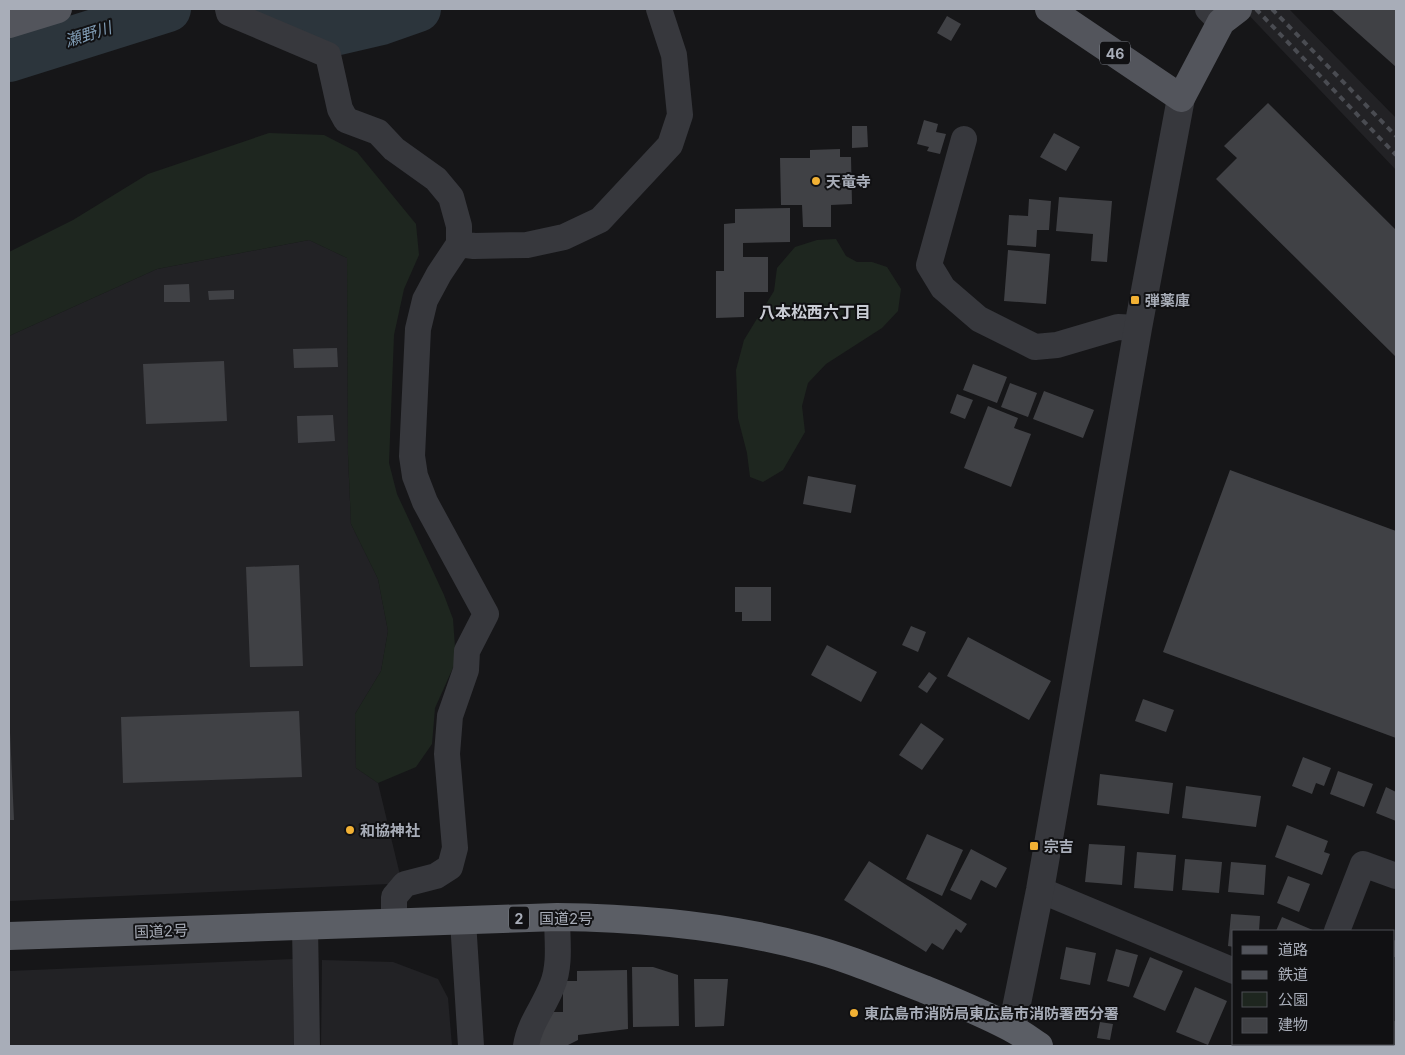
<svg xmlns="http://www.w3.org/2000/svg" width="1405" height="1055" font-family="Inter,'Noto Sans JP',sans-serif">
<rect width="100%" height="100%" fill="#161618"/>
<path fill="#222225" d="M1243 9H1289L1396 118V170Z
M309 240 347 258 348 455 351 524 378 579 388 631 381 671 355 714 356 768 378 783 400 875 389 884 9 901V336L157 269Z
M293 959 294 1046H9V971Z
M322 960 393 962 438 979 448 998 452 1046H321Z"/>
<path fill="#1e261f" d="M269 133 324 135 357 152 416 224 419 255 404 289 394 335 389 463 397 494 444 595 453 619 456 661 435 708 432 744 416 767 378 783 356 768 355 714 381 671 388 631 378 579 351 524 348 455 347 258 309 240 157 269 9 336V252L73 220 148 174Z
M836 239 846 256 857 262H872L887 267 901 289 898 311 882 328 826 364 808 383 802 406 805 432 783 470 763 482 750 477 747 453 738 418 736 370 744 340 774 291 777 268 795 247 817 240Z"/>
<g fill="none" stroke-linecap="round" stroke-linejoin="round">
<path stroke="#2c353c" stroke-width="46" d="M269 9 338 32 381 22 418 9
M9 59 168 9"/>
</g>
<path fill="#404145" d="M1331 9H1396V67Z
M947 16 961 24 951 41 937 33Z
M1268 103 1396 230V357L1216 179 1237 158 1224 146Z
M924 120 938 124 936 132 946 134 940 154 927 151 929 147 917 144Z
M852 126H867L868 147 852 148Z
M1054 133 1080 147 1066 171 1040 157Z
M840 149V157H851L852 204 831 205V227H803L802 205H781L780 158H810V150Z
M1059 197 1112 201 1107 262 1091 261 1093 234 1056 231Z
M1029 199 1051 201 1049 230H1037L1036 247 1007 245 1009 215 1028 216Z
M790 208V242L743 243V257H768V292H744V317L716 318V271H724V224L735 223V209Z
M1008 250 1050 254 1046 304 1004 301Z
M189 284 190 302H164V285Z
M234 290V299L209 300 208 291Z
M337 348 338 367 294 368 293 349Z
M224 361 227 421 146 424 143 364Z
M973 364 1007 377 997 403 963 390Z
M1010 383 1037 393 1028 417 1001 407Z
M1044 391 1094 410 1083 438 1033 419Z
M957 394 973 400 965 419 950 413Z
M988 406 1018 418 1014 428 1031 434 1011 487 964 468Z
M333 415 335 441 298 443 297 416Z
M1230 470 1396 531V738L1163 652Z
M808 476 856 485 851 513 803 504Z
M299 565 303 666 250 667 246 567Z
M735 587H771V621H742V612H735Z
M911 626 926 632 918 652 902 645Z
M968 637 1051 681 1029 720 947 676Z
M827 645 877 672 861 702 811 675Z
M929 672 937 678 927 693 918 687Z
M1143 699 1174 710 1166 732 1135 721Z
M299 711 302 777 123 783 121 717Z
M921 723 944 739 922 770 899 755Z
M9 732H10L14 820H9Z
M1303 757 1331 768 1324 786 1316 783 1312 794 1292 786Z
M1338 771 1373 784 1364 807 1330 794Z
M1100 774 1173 783 1169 814 1097 805Z
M1186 786 1261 796 1256 827 1182 818Z
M1386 787 1396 792V821L1376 813Z
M1287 825 1328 841 1324 852 1330 854 1322 875 1275 857Z
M927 834 963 850 942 896 906 879Z
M1089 844 1125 846 1122 885 1085 882Z
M971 849 1007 868 996 888 981 880 971 900 950 890Z
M1137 852 1176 855 1173 891 1134 888Z
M1185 859 1222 862 1219 893 1182 890Z
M869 861 967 924 961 933 956 929 943 950 932 943 926 952 844 900Z
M1231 862 1266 865 1264 895 1228 892Z
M1288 876 1310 884 1299 912 1277 903Z
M1231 914 1260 916 1259 931H1234V947L1228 946Z
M1282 917 1315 931H1276Z
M1394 940 1396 941V957H1394Z
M1066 947 1096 953 1090 985 1060 979Z
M1116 949 1138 955 1129 987 1107 981Z
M1150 957 1183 971 1165 1011 1133 997Z
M632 967H653L678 975 679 1026 633 1027Z
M627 970 628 1029 578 1035V1040L566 1046H537L548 1012H563V981H577V971Z
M694 979H728L724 1026 695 1027Z
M1195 987 1227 1001 1208 1045 1176 1032Z
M1100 1022 1113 1024 1110 1040 1097 1038Z"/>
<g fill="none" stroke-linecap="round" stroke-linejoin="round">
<path stroke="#37383d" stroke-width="26" d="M228 9 229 13 328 55 340 109 346 120 378 132 394 149 436 179 451 197 459 226V244L439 274 425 300 418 329 412 456 415 476 425 502 486 614 467 651 466 670 450 716 447 754 455 848 450 867 436 876 405 884 394 897V923
M1208 9 1221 22
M964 139 929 265 943 288 979 319 1035 347 1057 345 1118 327 1138 328
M459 244 474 246 527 245 564 237 600 220 670 145 680 115 674 55 659 9
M1040 890 1234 971
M463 921 471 1046
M305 926 307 1046
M1337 931 1363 864 1396 876
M1394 1034 1396 1035
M526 1046C529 1024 544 1007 552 986 561 965 557 939 557 917"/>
<path stroke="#37383d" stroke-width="28" d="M1012 1028 1040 890 1138 328 1181 98"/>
<path stroke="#53555c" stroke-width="28" d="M1049 9 1181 98 1221 22 1238 9
M9 24 58 9"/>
<path stroke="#5b5e65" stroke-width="28" d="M9 936 557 917C641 918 724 925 806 947 846 957 885 974 924 989 953 1001 983 1013 1011 1028 1021 1033 1030 1040 1039 1046"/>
<path stroke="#4a4c52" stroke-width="4" stroke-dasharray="6 5" stroke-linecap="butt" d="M1256 9 1396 155
M1272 9 1396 136"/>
</g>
<g fill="#f2b134" stroke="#111113" stroke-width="2">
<circle cx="816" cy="181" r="5"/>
<rect x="1130" y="295" width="10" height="10" rx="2.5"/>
<circle cx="350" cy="830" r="5"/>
<rect x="1029" y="841" width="10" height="10" rx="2.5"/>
<circle cx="854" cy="1013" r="5"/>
</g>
<g text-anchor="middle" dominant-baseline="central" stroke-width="4" stroke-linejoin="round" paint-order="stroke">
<g fill="#111113" stroke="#7b7e86" stroke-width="1">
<rect x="1100" y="41.5" width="30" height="23" rx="4"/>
<rect x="509" y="906.5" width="20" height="23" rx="4"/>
</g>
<g font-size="14" font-weight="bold" fill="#a8adb8">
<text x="1115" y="53">46</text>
<text x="519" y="918">2</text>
</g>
<g font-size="15" font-weight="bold" fill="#a8adb8" stroke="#111113" text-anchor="start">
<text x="826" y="181">天竜寺</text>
<text x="1145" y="300">弾薬庫</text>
<text x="360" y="830">和協神社</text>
<text x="1044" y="846">宗吉</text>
<text x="864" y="1013">東広島市消防局東広島市消防署西分署</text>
</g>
<g font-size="15" fill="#a8adb8" stroke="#111113">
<text x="566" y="918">国道2号</text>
<text transform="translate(161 931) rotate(-2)">国道2号</text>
</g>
<g font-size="16" font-style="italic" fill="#7f9bb3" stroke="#111113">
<text transform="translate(88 34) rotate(-18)">瀬野川</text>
</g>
<g font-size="16" font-weight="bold" fill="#c9ccd4" stroke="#111113">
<text x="815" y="312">八本松西六丁目</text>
</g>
</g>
<rect width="1405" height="1055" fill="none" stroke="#a8adb8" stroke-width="20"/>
<rect x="1232" y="930" width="162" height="115" fill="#111113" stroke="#4d4f55"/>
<rect x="1242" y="946" width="25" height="8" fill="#53555c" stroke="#4d4f55"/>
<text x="1278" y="955" font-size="15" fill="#a8adb8">道路</text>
<rect x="1242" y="971" width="25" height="8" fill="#4a4c52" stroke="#4d4f55"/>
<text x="1278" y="980" font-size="15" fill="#a8adb8">鉄道</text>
<rect x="1242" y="992" width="25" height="15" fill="#1e261f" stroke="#4d4f55"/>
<text x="1278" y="1005" font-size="15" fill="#a8adb8">公園</text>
<rect x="1242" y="1018" width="25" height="15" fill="#404145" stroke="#4d4f55"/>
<text x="1278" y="1030" font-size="15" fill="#a8adb8">建物</text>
</svg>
